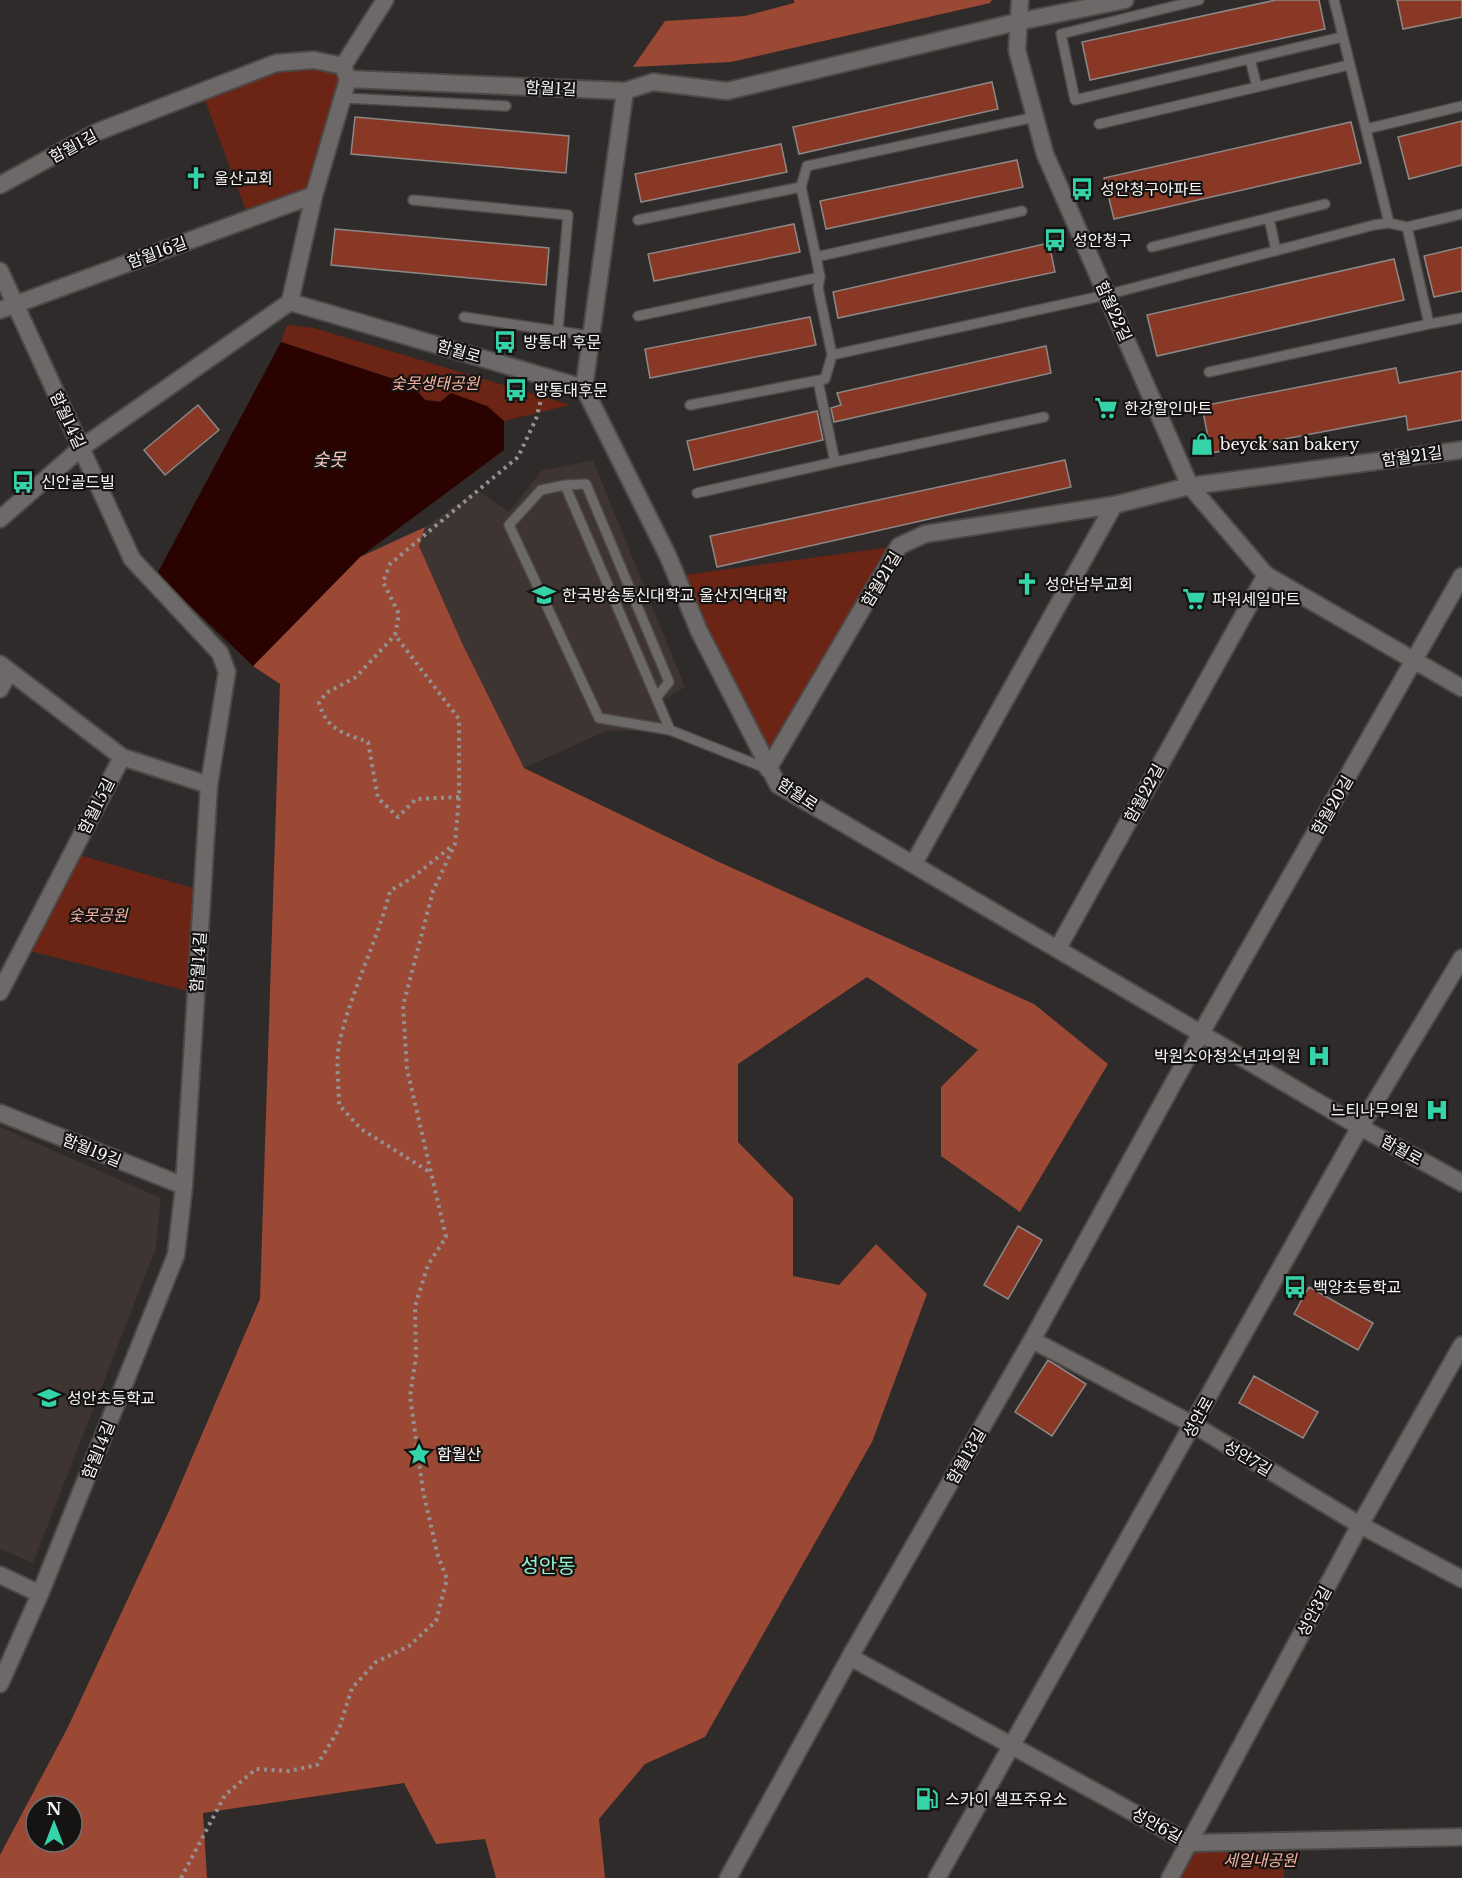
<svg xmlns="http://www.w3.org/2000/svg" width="1462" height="1878" font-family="'Libre Baskerville','Noto Sans KR',serif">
<rect width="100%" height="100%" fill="#2e2b2a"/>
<path fill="#3e3432" d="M593 460 685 687 662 701 670 730 606 731 524 768 462 643 419 546 425 527 477 490 509 512 541 471Z
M0 1127 161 1198 156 1248 33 1563 0 1549Z"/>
<path fill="#6c2514" d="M276 63 343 66 314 195 249 219 202 92Z
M287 325 314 328 570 405 504 421 487 406 425 400 412 385 281 342Z
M899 546 768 769 677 576Z
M72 853 203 891 196 993 22 949Z
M1284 1841V1878H1170L1189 1843Z"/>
<path fill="#9b4934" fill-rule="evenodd" d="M794 0H992L990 3 731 62 633 67 665 21 745 16 794 3Z
M425 527 419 546 462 643 524 768 719 862 1034 1004 1108 1064 1020 1212 941 1156V1087L978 1050 867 977 738 1064V1142L793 1198V1276L839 1285 876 1244 927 1294 872 1442 705 1737 645 1764 599 1819 605 1878H496L485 1839 436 1844 404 1783 203 1813 207 1878H0V1855L67 1729 169 1511 260 1299 280 684 253 666 360 557ZM36 1806H72V1842H36Z"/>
<path fill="#2a0300" d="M281 342 412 385 425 400 440 402 451 393 487 406 504 421V450L360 557 253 666 157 574Z"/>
<path fill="#893825" stroke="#8c8887" stroke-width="1.5" d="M1276 0H1319L1325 29 1090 80 1082 42Z
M1397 0H1462V17L1403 29Z
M992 82 998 109 799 154 793 127Z
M355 117 569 136 566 173 351 154Z
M1462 121V165L1409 179 1398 137Z
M1351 122 1361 163 1114 219 1104 178Z
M781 144 787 172 641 202 635 174Z
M1017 160 1023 187 826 229 820 201Z
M794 224 800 252 654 281 648 254Z
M335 229 549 248 546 285 331 265Z
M1049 243 1055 272 838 318 833 292Z
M1462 247V291L1434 297 1424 256Z
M1394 259 1404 300 1157 356 1147 315Z
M810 317 816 345 650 378 645 349Z
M1046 346 1051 373 834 422 831 408 841 405 837 393Z
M1396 368 1399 383 1462 371V420L1408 430 1406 416 1211 453 1202 406Z
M198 405 219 430 165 475 144 450Z
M817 411 823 440 694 470 687 441Z
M1065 460 1071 487 717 567 710 536Z
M1018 1226 1042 1240 1008 1299 984 1285Z
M1309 1287 1373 1323 1358 1350 1294 1314Z
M1048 1360 1086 1384 1052 1436 1015 1412Z
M1254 1376 1318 1412 1303 1438 1239 1403Z"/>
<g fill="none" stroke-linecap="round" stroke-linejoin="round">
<g stroke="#4d4948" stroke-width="12">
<path id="service" d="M1199 0 1061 34 1075 100 1342 37
M1334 0 1389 223
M1257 87 1349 65
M343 98 506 106
M1099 124 1257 87 1250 59
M1366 129 1462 106
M413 200 568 215 558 330
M1022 211 816 257 801 187 807 166 1035 117
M1269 218 1325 204
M638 220 801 187
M1407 227 1429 324 1462 318
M1152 247 1269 218 1276 251
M816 257 820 277 818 288 832 355 1106 295 1374 225 1389 223 1407 227 1462 214
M638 316 820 277
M464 317 591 336
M1209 372 1429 324
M818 381 835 462 1044 417
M690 405 825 379 832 355
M565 485 586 484 669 682 656 698
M697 493 835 462
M670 730 565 485 541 490 509 525 599 718 670 730 768 769"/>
</g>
<g stroke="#4d4948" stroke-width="20">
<path id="minor" d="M343 66 385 0
M348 79 625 91 653 82 727 91 1017 22 1125 0
M0 185 97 132 276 63 314 60 343 66 348 79
M0 271 132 559 220 653 227 672 209 785 184 1186 176 1255 40 1594 0 1684
M290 302 584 388 668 556 699 631 778 785 1360 1127 1462 1183
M0 310 314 195
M584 388 625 91
M0 519 81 448 290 302 314 195 348 79
M0 664 122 757 209 785
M0 689 9 672
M768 769 899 546 925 534 1114 505 1190 486 1462 450
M914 863 1114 505
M1058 948 1266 575
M0 992 122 757
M0 1113 184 1186
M1032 1340 1194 1425 1360 1525 1462 1579
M0 1575 40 1594
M850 1657 1189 1843 1462 1837
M728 1878 850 1657 1032 1340 1201 1033 1462 576
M1170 1878 1360 1525 1462 1345"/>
</g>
<g stroke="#4d4948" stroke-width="20">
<path id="tertiary" d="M1020 0 1017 50 1045 154 1190 486 1266 575 1462 688
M937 1878 1360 1127 1462 958"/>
</g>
<path stroke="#949191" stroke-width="4" stroke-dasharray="3 4.5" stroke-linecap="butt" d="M459 797 416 799 398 817 378 798 368 742C343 733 327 730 319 703L326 693 356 677 395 635 399 614 383 582 390 564 518 457 536 419 543 392
M428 1171 361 1129 339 1105C339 1085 335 1060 340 1040 352 989 377 942 390 891L412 878 453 845
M181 1878 225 1795 256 1769 289 1771 317 1765 339 1729 352 1688 376 1662 409 1646 436 1621 447 1579 438 1556 423 1491 410 1396 416 1357 415 1306 428 1265 446 1237 407 1069 403 1006 433 891 455 844 459 797V719L395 635"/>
<use href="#service" stroke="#6d6968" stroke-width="9"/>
<use href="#minor" stroke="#6d6968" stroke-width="16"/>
<use href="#tertiary" stroke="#6d6968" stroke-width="16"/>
</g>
<defs>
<g id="church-bare" transform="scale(1.8)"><path d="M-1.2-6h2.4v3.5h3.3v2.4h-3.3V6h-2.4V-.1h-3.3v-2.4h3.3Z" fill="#34d4a8" stroke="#151413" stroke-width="2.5" paint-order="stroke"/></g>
<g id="bus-bare" transform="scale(1.8)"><path d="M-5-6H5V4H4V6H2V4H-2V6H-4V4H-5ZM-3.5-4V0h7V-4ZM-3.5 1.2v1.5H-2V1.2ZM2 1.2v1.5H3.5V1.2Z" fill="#34d4a8" stroke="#151413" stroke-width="2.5" paint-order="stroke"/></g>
<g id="supermarket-bare" transform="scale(1.8)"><path d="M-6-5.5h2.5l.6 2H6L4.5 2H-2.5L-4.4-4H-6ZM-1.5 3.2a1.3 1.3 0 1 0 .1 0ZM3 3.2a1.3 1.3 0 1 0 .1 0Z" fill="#34d4a8" stroke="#151413" stroke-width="2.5" paint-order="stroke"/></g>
<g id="shop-bare" transform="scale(1.8)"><path d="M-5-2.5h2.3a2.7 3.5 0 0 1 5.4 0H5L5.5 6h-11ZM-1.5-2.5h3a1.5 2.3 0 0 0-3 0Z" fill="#34d4a8" stroke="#151413" stroke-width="2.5" paint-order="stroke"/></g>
<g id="university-bare" transform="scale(1.8)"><path d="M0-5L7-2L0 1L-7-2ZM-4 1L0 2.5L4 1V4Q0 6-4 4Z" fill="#34d4a8" stroke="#151413" stroke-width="2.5" paint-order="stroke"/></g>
<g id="hospital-bare" transform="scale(1.8)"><path d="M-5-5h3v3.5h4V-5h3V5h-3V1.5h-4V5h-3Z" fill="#34d4a8" stroke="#151413" stroke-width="2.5" paint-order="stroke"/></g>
<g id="school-bare" transform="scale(1.8)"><path d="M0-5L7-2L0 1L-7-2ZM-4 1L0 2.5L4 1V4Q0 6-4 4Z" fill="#34d4a8" stroke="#151413" stroke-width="2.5" paint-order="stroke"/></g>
<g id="sight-bare" transform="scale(1.8)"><path d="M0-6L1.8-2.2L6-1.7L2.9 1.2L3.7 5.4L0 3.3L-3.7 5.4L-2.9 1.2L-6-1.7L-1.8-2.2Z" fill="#34d4a8" stroke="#151413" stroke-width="2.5" paint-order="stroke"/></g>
<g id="fuel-bare" transform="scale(1.8)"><path d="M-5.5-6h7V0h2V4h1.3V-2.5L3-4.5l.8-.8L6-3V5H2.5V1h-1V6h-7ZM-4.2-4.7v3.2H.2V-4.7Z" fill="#34d4a8" stroke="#151413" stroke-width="2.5" paint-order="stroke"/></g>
</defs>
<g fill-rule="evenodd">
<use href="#church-bare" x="196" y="178"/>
<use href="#bus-bare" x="1082" y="189"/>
<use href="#bus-bare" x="1055" y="240"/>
<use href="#bus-bare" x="505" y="342"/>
<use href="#bus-bare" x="516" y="390"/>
<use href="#supermarket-bare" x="1106" y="408"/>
<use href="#shop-bare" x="1202" y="444"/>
<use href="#bus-bare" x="23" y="482"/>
<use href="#church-bare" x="1027" y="584"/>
<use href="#university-bare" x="544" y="595"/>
<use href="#supermarket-bare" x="1194" y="599"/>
<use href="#hospital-bare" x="1319" y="1056"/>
<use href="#hospital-bare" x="1437" y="1110"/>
<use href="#bus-bare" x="1295" y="1287"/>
<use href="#school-bare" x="49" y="1398"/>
<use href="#sight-bare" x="419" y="1454"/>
<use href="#fuel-bare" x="927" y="1799"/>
</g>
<g text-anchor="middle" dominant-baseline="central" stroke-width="4.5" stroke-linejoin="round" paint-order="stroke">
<g font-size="16" fill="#f7f4f4" stroke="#151413">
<text transform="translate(551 88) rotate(3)">함월1길</text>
<text transform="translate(73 146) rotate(-28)">함월1길</text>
<text transform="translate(157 252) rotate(-20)">함월16길</text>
<text transform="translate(1114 311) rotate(66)">함월22길</text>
<text transform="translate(459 351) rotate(16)">함월로</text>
<text transform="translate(68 420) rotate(65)">함월14길</text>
<text transform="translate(1412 456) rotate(-8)">함월21길</text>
<text transform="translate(881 579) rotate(-59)">함월21길</text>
<text transform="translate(1144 793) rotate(-61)">함월22길</text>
<text transform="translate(798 794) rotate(34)">함월로</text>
<text transform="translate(1332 805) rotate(-60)">함월20길</text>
<text transform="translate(96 806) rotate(-63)">함월15길</text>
<text transform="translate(198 962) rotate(-86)">함월14길</text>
<text transform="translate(92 1150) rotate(22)">함월19길</text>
<text transform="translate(1402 1150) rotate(29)">함월로</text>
<text transform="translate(1198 1417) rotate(-61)">성안로</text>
<text transform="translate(98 1450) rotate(-68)">함월14길</text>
<text transform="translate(966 1456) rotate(-60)">함월13길</text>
<text transform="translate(1248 1458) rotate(31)">성안7길</text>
<text transform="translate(1314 1611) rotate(-62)">성안3길</text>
<text transform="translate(1157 1825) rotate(29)">성안6길</text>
</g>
<g font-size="16" fill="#f7f4f4" stroke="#151413" text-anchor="start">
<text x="214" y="178">울산교회</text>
<text x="1100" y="189">성안청구아파트</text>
<text x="1073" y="240">성안청구</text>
<text x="523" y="342">방통대 후문</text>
<text x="534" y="390">방통대후문</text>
<text x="1124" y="408">한강할인마트</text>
<text x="1220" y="444">beyck san bakery</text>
<text x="41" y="482">신안골드빌</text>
<text x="1045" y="584">성안남부교회</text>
<text x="562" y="595">한국방송통신대학교 울산지역대학</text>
<text x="1212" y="599">파워세일마트</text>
<text x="1301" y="1056" text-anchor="end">박원소아청소년과의원</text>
<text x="1419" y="1110" text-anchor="end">느티나무의원</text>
<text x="1313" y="1287">백양초등학교</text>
<text x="67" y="1398">성안초등학교</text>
<text x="437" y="1454">함월산</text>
<text x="945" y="1799">스카이 셀프주유소</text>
</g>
<g font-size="16" font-style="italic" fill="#f9b3a0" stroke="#151413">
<text x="435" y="383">숯못생태공원</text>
<text x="98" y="915">숯못공원</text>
<text x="1260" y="1860">세일내공원</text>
</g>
<g font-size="18" font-style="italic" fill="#f6c6ba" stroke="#151413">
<text x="329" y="460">숯못</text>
</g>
<g font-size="20" fill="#94f0cf" stroke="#151413">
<text x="548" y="1566">성안동</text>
</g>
</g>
<g transform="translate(54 1824)"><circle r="28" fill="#151413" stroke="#6f6e6d" stroke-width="1.5"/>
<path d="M0-4.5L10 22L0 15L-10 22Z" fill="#34d4a8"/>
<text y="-9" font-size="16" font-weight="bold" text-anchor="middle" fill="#f7f4f4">N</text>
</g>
</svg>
